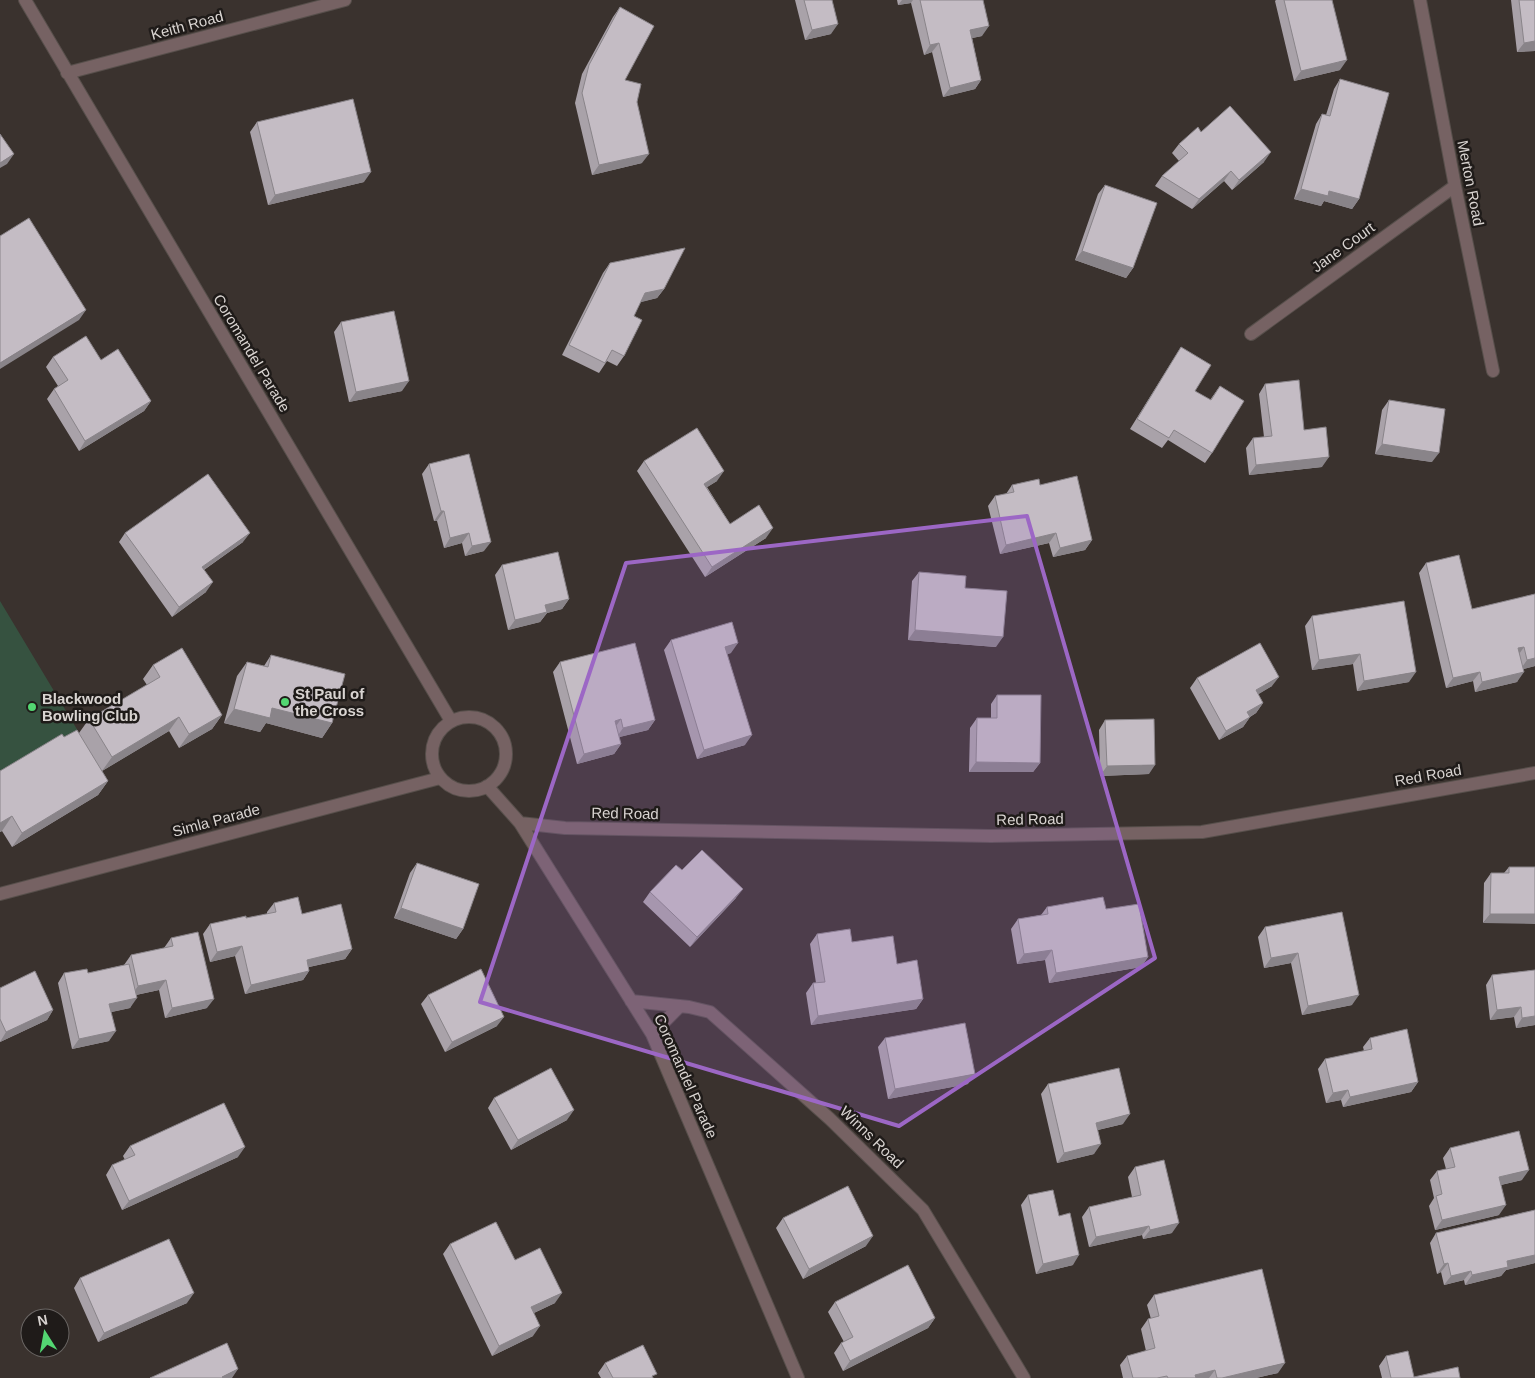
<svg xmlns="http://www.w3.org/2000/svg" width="1535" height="1378" font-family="Arial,sans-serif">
<rect width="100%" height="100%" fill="#3a322e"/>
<path fill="#365240" d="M0 601 78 731 0 777Z"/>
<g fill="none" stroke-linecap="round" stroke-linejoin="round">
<g stroke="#574f4b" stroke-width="14">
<path id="minor" d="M25 0 451 721
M1420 0 1455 186 1493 371
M67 73 345 0
M1251 334 1455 186
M432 754a37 37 0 1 1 74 0a37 37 0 1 1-74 0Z
M487 786 520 823 652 1034 798 1378
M520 823 565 828 991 836 1202 832 1535 773
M0 894 440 778
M631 1001 689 1007 710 1012 830 1119 923 1210 1024 1378
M652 1034 680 1006"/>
</g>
<use href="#minor" stroke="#766263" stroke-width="12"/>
</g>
<path fill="#a9a2a9" d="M795 0H832L831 34 805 40Z
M897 0H983L982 36 972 38 981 80 975 89 943 97 932 52 924 55 911 3 898 5Z
M1276 0H1332L1340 70 1294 81 1275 1Z
M1511 0H1535V51L1517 52Z
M620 7 625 80 637 102 642 163 592 175 575 103 582 74 613 17Z
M1340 79 1359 199 1352 209 1324 201 1321 206 1294 199 1316 124 1322 114 1326 115 1334 89Z
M257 122 364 182 268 205 250 132Z
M1201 132 1264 162 1232 190 1224 181 1192 209 1155 186 1162 176 1179 161 1172 153 1179 144Z
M1105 185 1133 268 1126 278 1075 260 1098 194Z
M610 263 664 289 657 298 640 302 634 316 624 356 617 366 607 361 599 373 562 355 603 273Z
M341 322 402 391 349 402 334 332Z
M1181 347 1195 391 1210 400 1220 386 1212 453 1205 463 1168 440 1162 448 1130 429Z
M53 357 101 360 151 401 144 411 79 451 47 399 54 389 58 386 46 367Z
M1265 384 1322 467 1249 475 1246 448 1253 438 1264 437 1259 394Z
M1389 400 1432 462 1375 454 1382 410Z
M644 461 717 481 707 487 730 524 766 538 705 577 637 471Z
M429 464 484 551 465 556 462 543 444 548 437 521H434L422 474Z
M1012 485H1040L1092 540 1085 550 1053 557 1049 543 1000 554 988 506 995 496 1006 494Z
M125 533 243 542 204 570 206 592 172 617 119 542Z
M1426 563 1472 609 1535 594V666L1523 669 1517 682 1475 692 1473 681 1446 688 1419 573Z
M502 565 569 599 562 609 547 613 540 622 508 630 495 575Z
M919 572 965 588 996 647 908 640 912 581Z
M1312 616 1409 682 1357 691 1353 664 1312 670 1305 626Z
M671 640 731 653 727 654 745 745 697 759 664 650Z
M271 655 332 723 322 738 266 723 260 732 224 723 237 676 247 662 264 666Z
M560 662 655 720 648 730 619 737 621 744 614 754 577 764 553 672Z
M153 665 222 715 212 729 179 748 169 731 102 771 108 781 98 795 12 847 2 831 0 832V771L64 737 79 733 89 719 147 685 143 679Z
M1197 678 1272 686 1258 694 1263 703 1256 713 1250 717 1243 727 1219 740 1190 688Z
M997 695 1040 763 1033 772H969L970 728 977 718H991V704Z
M1105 720 1149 774 1100 776 1099 730Z
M417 863 463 929 456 939 394 918 410 873Z
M1509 867H1535L1483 923 1484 883 1491 873H1504Z
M682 870 736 898 690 947 643 902 650 892Z
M274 903 302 914 352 949 345 959 309 967V971L303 980 245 994 235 956 210 962 203 934 210 924 246 918 267 914V912Z
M1047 907 1106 909 1148 957 1141 967 1049 983 1045 960 1017 964 1011 929 1018 919 1041 915Z
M1342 912 1352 1005 1302 1015 1291 963 1264 968 1258 937 1265 927Z
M817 934 852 942 923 999 916 1009 811 1025 806 993 813 983H816L810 944Z
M171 938 207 1008 165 1018 159 990 136 995 130 1008 111 1012 109 1041 72 1049 58 983 64 973H88L124 965 131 955 164 948Z
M1535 970V1025L1516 1028 1514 1017 1490 1020 1486 985 1492 975Z
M0 988 53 1010 47 1020 0 1042Z
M428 995 497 1026 445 1052 421 1004Z
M885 1038 968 1084 888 1099 878 1047Z
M1370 1038 1418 1082 1411 1092 1343 1107 1341 1100 1326 1103 1318 1069 1325 1059 1364 1051 1363 1047Z
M1048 1084 1123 1124 1098 1130 1094 1154 1057 1163 1041 1094Z
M494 1098 567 1120 511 1150 488 1108Z
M130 1146 238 1157 122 1210 106 1175 112 1165 125 1160 123 1156Z
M1450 1148 1522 1180 1501 1185 1499 1215 1435 1230 1429 1206 1434 1198 1430 1180 1437 1171 1446 1169 1443 1158Z
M1135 1167 1172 1233 1143 1239 1142 1235 1089 1247 1082 1217 1089 1207 1132 1197 1128 1177Z
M1028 1195 1059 1216 1073 1265 1036 1274 1021 1205Z
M1535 1210V1263L1506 1270 1501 1276 1465 1285 1464 1280 1444 1285 1441 1272 1437 1274 1430 1243 1436 1233Z
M783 1218 866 1246 803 1279 776 1228Z
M450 1244 515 1260 555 1303 534 1313 533 1336 492 1356 443 1254Z
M80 1278 187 1303 98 1342 74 1288Z
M1154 1295 1278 1373 1256 1378H1123L1120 1365 1127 1356 1146 1351 1141 1329 1148 1319H1151L1147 1305Z
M835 1302 935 1318 928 1328 843 1371 834 1353 841 1343 844 1342 828 1312Z
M1386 1356 1414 1377 1460 1378H1382L1379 1366Z
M605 1363 654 1378H601L598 1373Z"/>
<path fill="#898489" d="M902 0H913L911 3 898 5Z
M838 24 831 34 805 40 812 30Z
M989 26 982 36 963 40 970 30Z
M1535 41V51L1517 52 1524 43Z
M939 43 932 52 924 55 930 45Z
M1347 60 1340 70 1294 81 1301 71Z
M981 80 975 89 943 97 950 88Z
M1271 152 1264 162 1232 190 1239 180Z
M14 154 7 164 0 168V163Z
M649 154 642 163 592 175 599 165Z
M1231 171 1224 181 1192 209 1199 199Z
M371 172 364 182 268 205 275 195Z
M1301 189 1329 191 1359 199 1352 209 1324 201 1321 206 1294 199Z
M1082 251 1133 268 1126 278 1075 260Z
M664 289 657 298 638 303 645 293Z
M86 310 79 320 0 369V363Z
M409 381 402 391 349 402 356 392Z
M151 401 144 411 79 451 85 441Z
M1382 444 1439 453 1432 462 1375 454Z
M1329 457 1322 467 1249 475 1256 465Z
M724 471 717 481 698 493 704 484Z
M441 511H444L437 521H434Z
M773 528 766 538 705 577 712 567Z
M250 533 243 542 195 576 202 567Z
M469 533 462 543 444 548 450 538Z
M1056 533 1049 543 1000 554 1006 545Z
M1092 540 1085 550 1053 557 1060 548Z
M491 542 484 551 465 556 472 546Z
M213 582 206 592 172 617 179 607Z
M569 599 562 609 547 613 540 622 508 630 515 620 545 605Z
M915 630 1003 637 996 647 908 640Z
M738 643 731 653 718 657 725 647Z
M1524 647 1517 657 1518 648Z
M1360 654 1353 664 1312 670 1319 660Z
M1535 658V666L1520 670 1527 660Z
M1416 672 1409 682 1357 691 1364 681Z
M1480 672 1473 681 1446 688 1453 678Z
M1524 672 1517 682 1475 692 1482 682Z
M1279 677 1272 686 1249 700 1256 690Z
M1263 703 1256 713 1241 722 1247 712Z
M272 708 332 723 322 738 266 723 260 732 224 723 234 709Z
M222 715 212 729 179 748 189 734Z
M179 717 169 731 102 771 112 757Z
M1250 717 1243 727 1219 740 1226 731Z
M621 719 614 729 615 721Z
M655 720 648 730 616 738 623 728Z
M752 735 745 745 697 759 704 750Z
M621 744 614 754 577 764 584 754Z
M976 762 1040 763 1033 772H969Z
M1155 765 1149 774 1100 776 1107 766Z
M108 781 98 795 12 847 22 833Z
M12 816 2 831 0 832V823Z
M743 889 736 898 690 947 697 937Z
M401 908 463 929 456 939 394 918Z
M1490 914H1535V924L1483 923Z
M242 946 235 956 210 962 217 952Z
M352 949 345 959 300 969 307 960Z
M1052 950 1045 960 1017 964 1024 954Z
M1298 953 1291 963 1264 968 1271 958Z
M1148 957 1141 967 1049 983 1056 973Z
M309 971 303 980 245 994 251 985Z
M166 980 159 990 131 996 138 986Z
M1359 995 1352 1005 1302 1015 1308 1006Z
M137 998 130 1008 103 1014 109 1004Z
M214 999 207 1008 165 1018 172 1008Z
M923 999 916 1009 811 1025 818 1016Z
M1521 1007 1514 1017 1490 1020 1497 1010Z
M53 1010 47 1020 0 1042 6 1032Z
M1535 1016V1025L1516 1028 1522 1018Z
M504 1017 497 1026 445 1052 452 1042Z
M116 1031 109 1041 72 1049 79 1039Z
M975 1074 968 1084 888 1099 895 1089Z
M1418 1082 1411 1092 1343 1107 1350 1097Z
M1348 1090 1341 1100 1326 1103 1333 1093Z
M574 1110 567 1120 511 1150 518 1140Z
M1130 1114 1123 1124 1089 1132 1096 1123Z
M1101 1144 1094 1154 1057 1163 1064 1153Z
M245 1147 238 1157 122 1210 129 1201Z
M1529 1170 1522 1180 1492 1187 1499 1177Z
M1506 1205 1499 1215 1435 1230 1442 1220Z
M1179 1223 1172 1233 1143 1239 1150 1230Z
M1149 1226 1142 1235 1089 1247 1096 1237Z
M873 1236 866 1246 803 1279 809 1269Z
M1079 1255 1073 1265 1036 1274 1043 1264Z
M1535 1255V1263L1506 1270 1501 1276 1465 1285 1472 1275 1507 1261Z
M1448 1263 1441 1272 1437 1274 1444 1264Z
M1471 1271 1464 1280 1444 1285 1451 1276Z
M194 1293 187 1303 98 1342 104 1333Z
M562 1293 555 1303 525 1317 531 1307Z
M935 1318 928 1328 843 1371 850 1361Z
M540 1326 533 1336 492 1356 499 1346Z
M1285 1363 1278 1373 1256 1378H1222Z
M238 1369 232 1378H221L222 1377Z
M1215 1370 1209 1378H1193L1195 1375Z"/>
<path fill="#c4bcc4" stroke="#898489" d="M804 0H832L838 24 812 30Z
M920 0H983L989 26 970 30 981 80 950 88 939 43 930 45Z
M1284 0H1332L1347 60 1301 71Z
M1519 0H1535V41L1524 43Z
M620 7 654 26 625 80 641 84 637 102 649 154 599 165 582 93 589 65Z
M1340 79 1389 93 1359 199 1329 191 1328 196 1301 189 1322 114 1330 116Z
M353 99 371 172 275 195 257 122Z
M1230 106 1271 152 1239 180 1231 171 1199 199 1162 176 1188 153 1179 144 1198 127 1201 132Z
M0 134 14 154 0 163Z
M1105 185 1157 203 1133 268 1082 251Z
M29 218 86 310 0 363V236Z
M685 248 664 289 645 293 634 316 642 320 624 356 612 350 605 363 569 345 610 263Z
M394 311 409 381 356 392 341 322Z
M86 336 101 360 118 349 151 401 85 441 54 389 68 380 53 357Z
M1181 347 1211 365 1195 391 1211 400 1220 386 1244 401 1212 453 1174 430 1169 438 1137 419Z
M1299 380 1304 430 1326 427 1329 457 1256 465 1253 438 1272 436 1265 384Z
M1389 400 1445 409 1439 453 1382 444Z
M697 428 724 471 704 484 730 524 759 505 773 528 712 567 644 461Z
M469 454 491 542 472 546 469 533 450 538 444 511H441L429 464Z
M208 474 250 533 202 567 213 582 179 607 125 533Z
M1077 476 1092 540 1060 548 1056 533 1006 545 995 496 1014 492 1012 485 1039 479 1040 485Z
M558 552 569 599 545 605 547 612 515 620 502 565Z
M1459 555 1472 609 1535 594V658L1527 660 1524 647 1518 648 1524 672 1482 682 1480 672 1453 678 1426 563Z
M919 572 966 576 965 588 1007 591 1003 637 915 630Z
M1404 601 1416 672 1364 681 1360 654 1319 660 1312 616Z
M732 622 738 643 725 647 752 735 704 750 671 640Z
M635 643 655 720 623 728 621 719 615 721 621 744 584 754 560 662Z
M1260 643 1279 677 1256 690 1263 703 1247 712 1250 717 1226 731 1197 678Z
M182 648 222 715 189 734 179 717 112 757 89 719 160 677 153 665Z
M271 655 345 674 332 723 272 708 270 718 234 709 247 662 268 667Z
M997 695H1041L1040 763 976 762 977 718H997Z
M1154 719 1155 765 1107 766 1105 720Z
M77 730 108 781 22 833 12 816 0 823V771L62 734 64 737Z
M702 850 743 889 697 937 650 892 676 865 682 870Z
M417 863 479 884 463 929 401 908Z
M1509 867H1535V914H1490L1491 873H1509Z
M298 897 302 914 341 904 352 949 307 960 309 971 251 985 242 946 217 952 210 924 246 916V918L276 912 274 903Z
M1103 897 1106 909 1139 904 1148 957 1056 973 1052 950 1024 954 1018 919 1048 914 1047 907Z
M1342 912 1359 995 1308 1006 1298 953 1271 958 1265 927Z
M850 929 852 942 893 936 897 964 917 960 923 999 818 1016 813 983 825 982 817 934Z
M198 932 214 999 172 1008 166 980 138 986 131 955 173 946 171 938Z
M129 964 137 998 109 1004 116 1031 79 1039 64 973 87 969 88 973Z
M481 969 504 1017 452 1042 428 995Z
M1535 970V1016L1522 1018 1521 1007 1497 1010 1492 975Z
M35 971 53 1010 6 1032 0 1019V988Z
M965 1023 975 1074 895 1089 885 1038Z
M1407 1029 1418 1082 1350 1097 1348 1090 1333 1093 1325 1059 1372 1049 1370 1038Z
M551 1068 574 1110 518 1140 494 1098Z
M1119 1068 1130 1114 1096 1123 1101 1144 1064 1153 1048 1084Z
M224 1103 245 1147 129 1201 112 1165 135 1155 130 1146Z
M1519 1131 1529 1170 1499 1177 1506 1205 1442 1220 1436 1196 1442 1194 1437 1171 1455 1167 1450 1148Z
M1164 1160 1179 1223 1150 1230 1149 1226 1096 1237 1089 1207 1141 1195 1135 1167Z
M848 1186 873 1236 809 1269 783 1218Z
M1053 1190 1059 1216 1070 1213 1079 1255 1043 1264 1028 1195Z
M1535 1210V1255L1507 1261 1508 1267 1472 1275 1471 1271 1451 1276 1448 1263 1444 1264 1436 1233Z
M496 1222 515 1260 540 1248 562 1293 531 1307 540 1326 499 1346 450 1244Z
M169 1239 194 1293 104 1333 80 1278Z
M908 1265 935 1318 850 1361 841 1343 853 1337 835 1302Z
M1262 1269 1285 1363 1222 1378H1217L1215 1370 1195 1375 1196 1378H1168L1167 1376 1157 1378H1133L1127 1356 1155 1348 1148 1319 1159 1316 1154 1295Z
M227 1343 238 1369 222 1377 223 1378H150Z
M643 1345 657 1374 652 1376 653 1378H613L605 1363Z
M1408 1351 1414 1377 1458 1367 1460 1378H1391L1386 1356Z"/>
<path fill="#9c67c5" fill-opacity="0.2" stroke="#9c67c5" stroke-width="4" stroke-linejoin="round" d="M1027 516 1155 958 899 1126 480 1002 626 563Z"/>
<g fill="#53d672" stroke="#1f1b19" stroke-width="2">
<circle cx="285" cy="702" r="5"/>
<circle cx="32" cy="707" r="5"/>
</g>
<g text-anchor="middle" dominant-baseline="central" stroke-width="5" stroke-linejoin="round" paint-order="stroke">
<g font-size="15" fill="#d9d4d1" stroke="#1f1b19">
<text transform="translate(187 25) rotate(-15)">Keith Road</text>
<text transform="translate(1471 183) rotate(79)">Merton Road</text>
<text transform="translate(1343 247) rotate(-36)">Jane Court</text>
<text transform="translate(252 353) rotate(59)">Coromandel Parade</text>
<text transform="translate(1428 775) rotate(-10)">Red Road</text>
<text transform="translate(625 813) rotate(1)">Red Road</text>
<text transform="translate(1030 819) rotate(-1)">Red Road</text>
<text transform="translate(216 820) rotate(-15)">Simla Parade</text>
<text transform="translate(686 1076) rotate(66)">Coromandel Parade</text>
<text transform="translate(872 1137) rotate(44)">Winns Road</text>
</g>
<g font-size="15" font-weight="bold" fill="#d9d4d1" stroke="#1f1b19" text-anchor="start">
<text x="295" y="693">St Paul of<tspan x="295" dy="17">the Cross</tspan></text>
<text x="42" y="698">Blackwood<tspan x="42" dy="17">Bowling Club</tspan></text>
</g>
</g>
<g transform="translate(45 1333) rotate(349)"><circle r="24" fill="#1f1b19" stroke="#696563"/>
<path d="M0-4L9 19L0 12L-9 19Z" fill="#53d672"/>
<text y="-8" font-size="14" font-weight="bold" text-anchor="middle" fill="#d9d4d1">N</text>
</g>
</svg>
